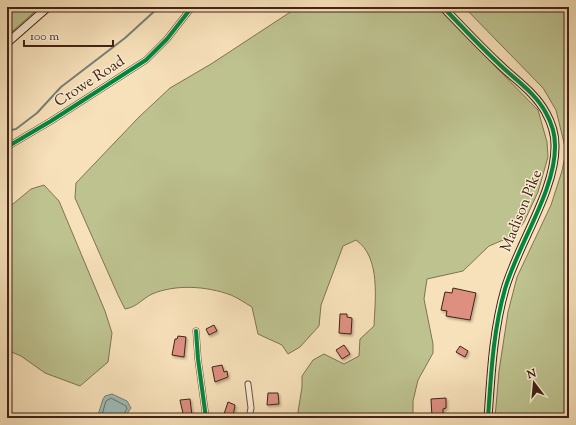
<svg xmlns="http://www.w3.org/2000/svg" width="576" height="425" font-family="'Sorts Mill Goudy',serif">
<defs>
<filter id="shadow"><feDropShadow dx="1.5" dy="2" stdDeviation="1" flood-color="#0004"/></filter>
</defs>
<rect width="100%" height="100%" fill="#f7e1ba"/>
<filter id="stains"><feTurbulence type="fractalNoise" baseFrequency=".005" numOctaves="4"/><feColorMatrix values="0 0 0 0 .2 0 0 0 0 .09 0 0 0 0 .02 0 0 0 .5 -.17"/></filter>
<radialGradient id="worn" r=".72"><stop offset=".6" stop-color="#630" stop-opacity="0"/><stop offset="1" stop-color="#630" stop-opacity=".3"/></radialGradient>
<path fill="#bdc28f" stroke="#807253" d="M7 7H40L7 36Z
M298 7H437L538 110 547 142 548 157 538 192 524 222 515 235 489 246 463 271 427 279 424 299 433 344V353L418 380 413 401V418H299L298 412 302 387V376L313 360 324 354 344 364 359 356 360 339 374 326C375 300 381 257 356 240L343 246 321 305 319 326 300 347 288 354 282 345 258 334 252 307C245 303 238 298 231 295 206 286 176 284 152 294 142 299 137 307 125 309L118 295 75 198 76 183 139 117 170 88 211 64Z
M464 7H569V418H495L499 371 508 312 517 277 551 205 562 171 566 151 556 110 543 88Z
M44 185 59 201 105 311 112 333 108 362 80 386 45 373 21 356 7 350V205L13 204 31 189Z"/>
<path fill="#9ebcb6" stroke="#797f76" d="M112 394 127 401 131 408 124 418H97L103 399 105 396Z"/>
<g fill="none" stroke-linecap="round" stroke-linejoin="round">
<path stroke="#707066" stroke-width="1" d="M101 418 106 401 111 398 126 406 127 409 121 418"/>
<path stroke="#797f76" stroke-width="2" d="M7 131 16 129 37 113 61 87 125 38 159 7"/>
</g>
<path fill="#dd9080" stroke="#422317" filter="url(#shadow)" d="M453 288 476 293 470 320 446 316 447 311 441 310 445 292 452 293Z
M340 314H347V317L352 318 351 334 339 333Z
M214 325 217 331 209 335 206 329Z
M178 336 186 337 184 357 172 355 175 339H177Z
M344 345 350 354 342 359 336 350Z
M460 346 468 351 465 357 456 352Z
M222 365 224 372 227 371 228 377 215 382 212 367Z
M268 393H278L279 404 267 405Z
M446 398V408L443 409V416L432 417 431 399Z
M190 399 192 416 184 418 180 400Z
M228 402 235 405 233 416 231 415 230 418 223 417Z"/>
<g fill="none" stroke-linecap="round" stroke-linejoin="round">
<g stroke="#6f5240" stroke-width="7">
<path id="street" d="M7 147 51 121 146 60 167 39 192 7
M196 331 198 359 206 418
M248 384 251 408 249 418"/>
</g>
<g stroke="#422317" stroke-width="9">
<path id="secondary" d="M443 7C461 26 479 45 498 63 514 79 535 92 546 113 551 122 555 134 555 145 556 190 518 244 505 289 493 331 491 375 488 418
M7 43 48 7"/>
</g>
<use href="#street" stroke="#faecd2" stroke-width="5"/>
<use href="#secondary" stroke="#faecd2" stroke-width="7"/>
<g stroke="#faecd2" stroke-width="6">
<path id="cycleway" d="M443 7C461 26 479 45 498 63 514 79 535 92 546 113 551 122 555 134 555 145 556 190 518 244 505 289 493 331 491 375 488 418
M7 147 51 121 146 60 167 39 192 7
M196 331 198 359 206 418"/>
</g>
<use href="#cycleway" stroke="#00873e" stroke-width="4"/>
</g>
<g text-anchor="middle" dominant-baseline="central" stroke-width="3" stroke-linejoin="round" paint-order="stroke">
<g font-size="15" fill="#422317" stroke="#faecd2">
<text transform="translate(90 82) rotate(-33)">Crowe Road</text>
<text transform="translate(522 211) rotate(-68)">Madison Pike</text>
</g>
</g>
<rect width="576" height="425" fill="none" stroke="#f7e1ba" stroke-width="24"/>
<rect x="8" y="8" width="560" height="409" fill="none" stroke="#422317" stroke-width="2"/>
<rect x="12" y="12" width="552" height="401" fill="none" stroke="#422317"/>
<g transform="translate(534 383) rotate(344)" stroke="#faecd2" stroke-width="3" paint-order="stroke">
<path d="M0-3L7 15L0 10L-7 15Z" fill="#422317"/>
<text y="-6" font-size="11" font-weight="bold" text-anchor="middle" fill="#422317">N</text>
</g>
<path d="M24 40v6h89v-6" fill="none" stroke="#422317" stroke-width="2"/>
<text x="30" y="40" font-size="12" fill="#422317" stroke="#faecd2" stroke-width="3" paint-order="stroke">100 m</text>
<rect width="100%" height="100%" filter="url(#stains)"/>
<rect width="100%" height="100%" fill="url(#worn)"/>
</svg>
